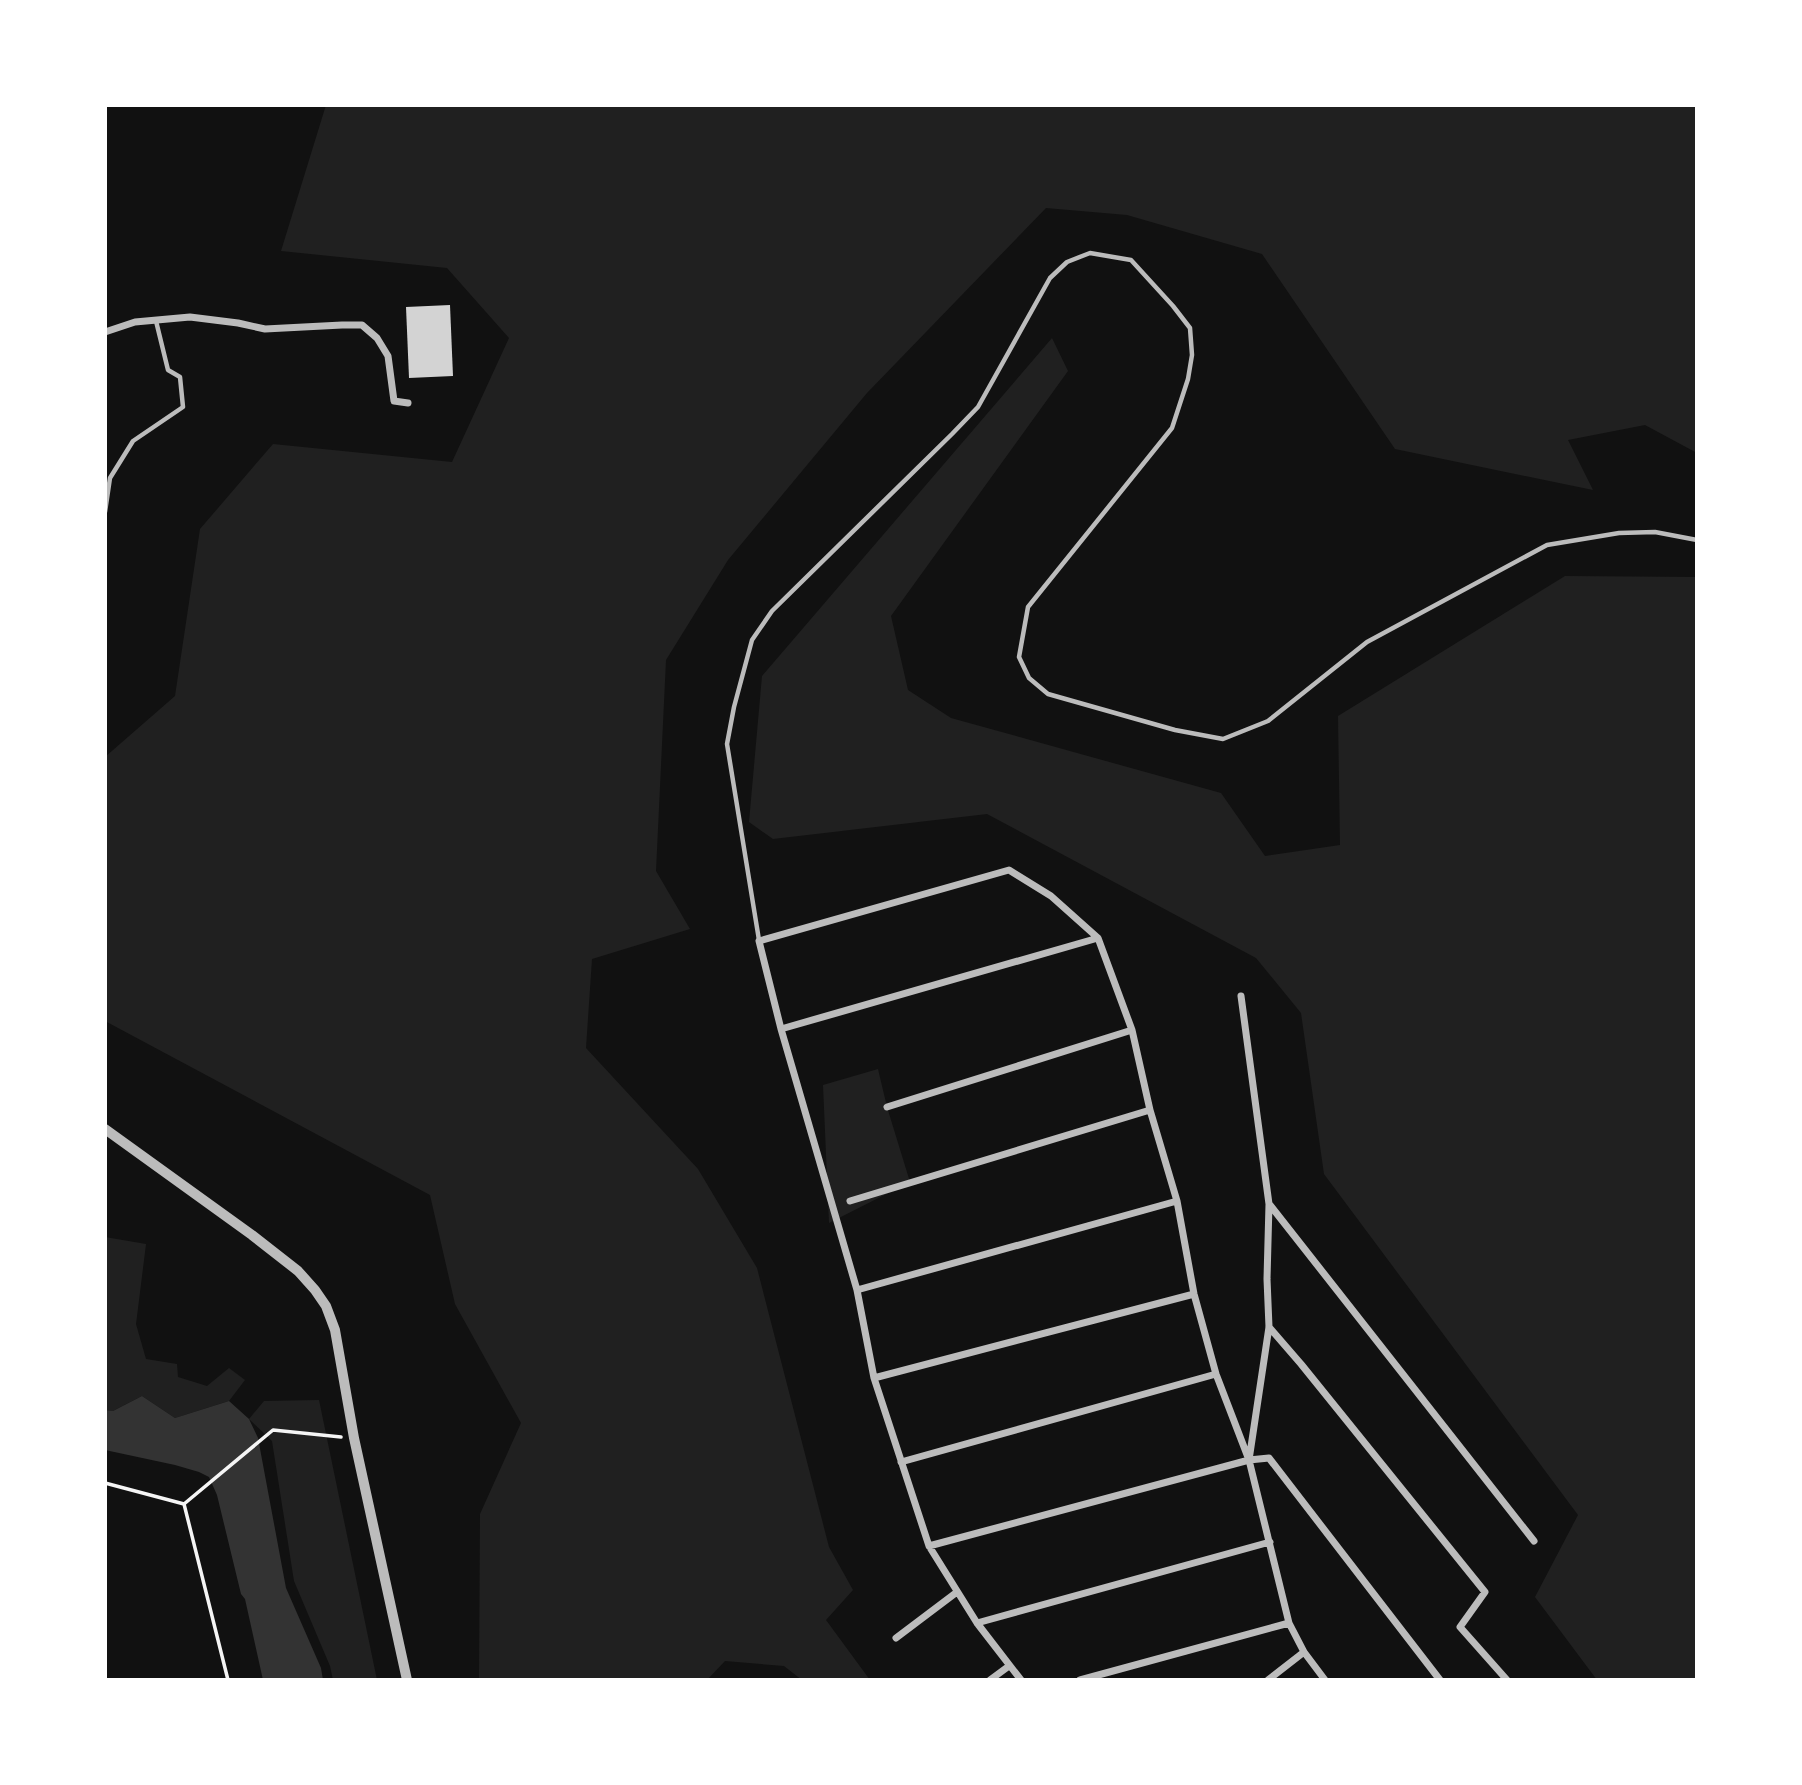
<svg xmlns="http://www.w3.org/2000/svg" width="1802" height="1785" font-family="Poppins,sans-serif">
<rect width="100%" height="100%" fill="#111"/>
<path fill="#202020" d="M326 105H1697V453L1645 425 1568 440 1593 490 1395 449 1262 254 1127 215 1046 208 867 393 728 560 666 660 656 871 690 929 592 959 586 1048 698 1169 757 1268 829 1547 853 1590 826 1620 870 1680H802L784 1666 725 1661 707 1680H479L480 1514 521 1423 455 1304 430 1195 105 1021V757L175 696 200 529 273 444 452 462 509 338 447 268 281 251Z
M1052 338 1068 371 891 616 908 690 951 718 1221 793 1265 856 1340 845 1338 716 1565 576 1697 577V1680H1597L1535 1597 1578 1515 1324 1174 1301 1013 1256 958 987 814 773 839 749 822 762 676Z
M878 1069 887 1107 910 1182 829 1223 823 1085Z
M105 1237 146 1244 136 1324 146 1359 177 1364 178 1377 207 1386 229 1368 245 1380 229 1401 175 1418 142 1396 113 1411 105 1410Z
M319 1400 377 1680H333L330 1666 294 1581 272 1441 249 1419 264 1401Z"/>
<path fill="#333" d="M142 1396 175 1418 229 1401 249 1419 258 1438 286 1588 321 1668 323 1680H263L245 1599 241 1594 217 1495 209 1477 199 1472 175 1465 105 1450V1410L113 1411Z"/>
<path fill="#d3d3d3" d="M450 305 453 376 409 378 406 307Z"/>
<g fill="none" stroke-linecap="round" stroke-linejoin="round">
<path stroke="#f5f5f5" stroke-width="3.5" d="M105 1483 184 1504 228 1680
M184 1504 273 1430 341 1437"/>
<path stroke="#bcbcbc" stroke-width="4.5" d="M105 512 110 478 133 441 183 407 180 377 168 370 156 321
M759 940 727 744 734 707 752 640 772 611 952 434 978 407 1050 278 1067 262 1090 253 1131 260 1173 306 1190 328 1192 355 1188 379 1172 428 1028 607 1019 657 1029 678 1048 694 1175 730 1223 739 1268 721 1367 642 1547 545 1619 533 1655 532 1697 540"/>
<path stroke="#bcbcbc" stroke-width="7" d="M105 332 135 322 190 317 238 323 265 329 342 325H362L377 338 388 356 394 401 408 403
M1241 996 1269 1204 1267 1279 1269 1327 1249 1460 1289 1623 1304 1652 1325 1680
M781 1029 1098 938
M887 1107 1132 1030
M850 1201 1150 1110
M1270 1205 1534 1541
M857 1290 1177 1201
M1269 1327 1301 1364 1485 1592 1460 1627 1507 1680
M874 1378 1194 1294
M901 1462 1216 1374
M929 1546 1249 1460 1269 1458 1440 1680
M977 1623 1270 1542
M896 1638 957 1592
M990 1680 1009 1666
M1021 1680 977 1623 929 1546 874 1378 857 1290 781 1029 759 941 1009 870 1051 896 1098 938 1132 1030 1150 1110 1177 1201 1194 1294 1216 1374 1249 1460
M1080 1680 1289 1623
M1268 1680 1304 1652"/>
<path stroke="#bcbcbc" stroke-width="10" d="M105 1129 252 1235 298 1271 315 1290 326 1306 335 1330 354 1438 407 1680"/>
</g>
<rect width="1802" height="1785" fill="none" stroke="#ffffff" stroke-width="214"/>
</svg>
